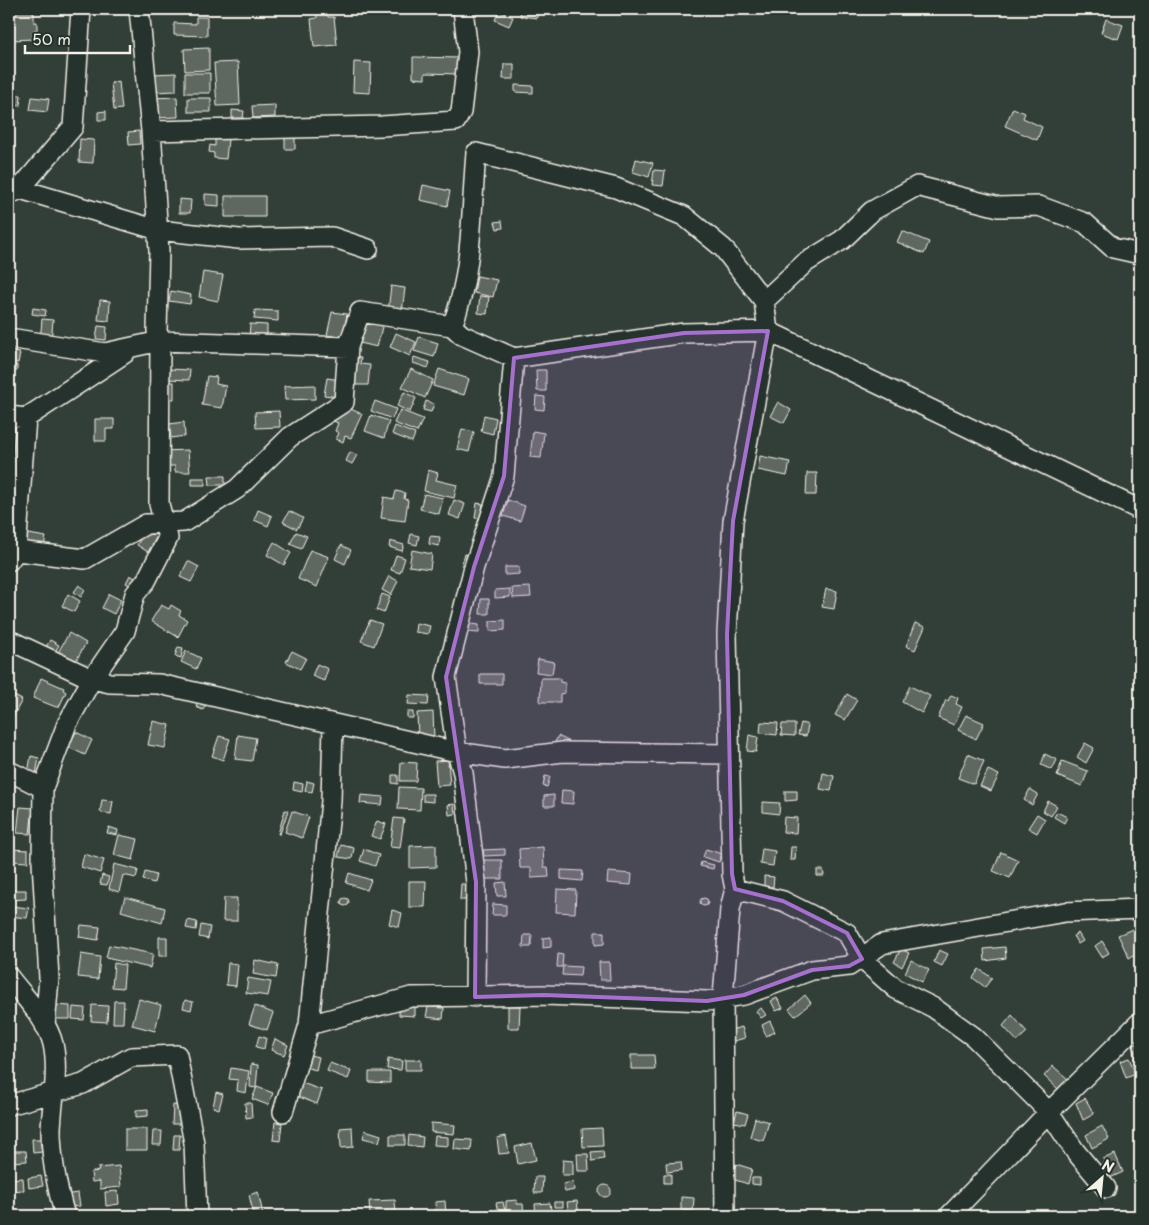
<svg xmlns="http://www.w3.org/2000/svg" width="1149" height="1225" font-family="'Playpen Sans',sans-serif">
<rect width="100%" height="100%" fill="#323e38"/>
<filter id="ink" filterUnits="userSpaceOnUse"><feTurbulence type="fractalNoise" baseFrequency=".02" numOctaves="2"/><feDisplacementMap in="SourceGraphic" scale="10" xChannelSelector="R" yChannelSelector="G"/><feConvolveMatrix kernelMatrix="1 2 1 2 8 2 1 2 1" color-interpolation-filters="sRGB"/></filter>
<g filter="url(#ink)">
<path fill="#5f6861" stroke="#f4f1e8" d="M327 9 328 17H334L337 45 314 47 311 19 317 18 316 10Z
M521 9 537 10V18L520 16Z
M499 11 513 17 509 26 495 20Z
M11 13H34V22H37V30H34V39L12 40Z
M196 17H207V36L174 35V23L196 24Z
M1106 19 1123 25 1118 39 1101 33Z
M209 48V70L185 71 184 49Z
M413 57 459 58V74L425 73V79L413 78Z
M238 62 240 105 217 106 214 63Z
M354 62 371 63 370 93 353 92Z
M504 64H514V79H503Z
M176 73V91L153 92 152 74Z
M185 73H210V93H185Z
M119 82 122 109 114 110 111 83Z
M515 85 533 86V93L515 92Z
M15 95H21L20 106 14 105Z
M32 97 49 99 47 112 30 110Z
M177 97 178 117 153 118 152 98Z
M188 98H211V112H188Z
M275 105V117L253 118 252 106Z
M1013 108 1025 113 1023 118 1042 127 1037 140 1005 126Z
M232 110 244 111 243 118H232Z
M106 111V120H98V112Z
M139 131 140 144 129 145 128 132Z
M285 137H295V149H285Z
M215 138 228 139 226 159 214 158V153L209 152 210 145 215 146Z
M80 139 94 140 93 163 79 162Z
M636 159 653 163 649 177 633 172Z
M654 170 665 171 663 186 652 185Z
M423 185 450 191 447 206 420 200Z
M205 194 219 195V206L205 205Z
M225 196H265V217H225Z
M179 199 191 200 190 213H179Z
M502 221 503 228 497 229 495 222Z
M902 231 929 242 924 254 897 242Z
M203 272 223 275 218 301 199 297Z
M477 276 497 280 493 297 474 293Z
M391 286 405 288 402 313 388 311Z
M171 291 191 295 190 304 169 301Z
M480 296 489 297 487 314 478 313Z
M100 300 110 301 109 321 98 320Z
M33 308 46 310 45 316 32 314Z
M255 310 278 311V321L254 319Z
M332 312 347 314 343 338 327 335Z
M42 319 53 320 51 343 40 342Z
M365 319 383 323 377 347 360 343Z
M250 324 267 325V339L249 338Z
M98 326 107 327 106 340 96 339Z
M396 333 416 342 410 356 390 347Z
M419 337 438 343 434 357 414 351Z
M9 351 20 353 18 363 9 361Z
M352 357 361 358 360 364 370 365 368 385H350Z
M414 357 430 362 428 368 413 363Z
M9 365H17V371L9 372Z
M169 369 190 370 189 380 168 379Z
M411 369 433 380 425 398 402 387Z
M439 369 469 379 464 395 433 386Z
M536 370H546V391H537Z
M207 376 217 377 216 384 226 386 222 408 202 405Z
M327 378 340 380 338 397 324 395Z
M167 382H174V399H168Z
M315 385V399L285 400 284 386Z
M404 392 416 398 410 412 397 406Z
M536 396 545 397 544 410 535 409Z
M375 401 396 409 392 419 371 411Z
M426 401 434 404 431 412 423 410Z
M778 402 791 410 784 423 770 416Z
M346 407 362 414 351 438 345 436 343 442 336 439 339 433 335 431 338 423 333 421 337 413 342 415Z
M400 410 423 419 417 432 394 423Z
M279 411 280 427 256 428 255 412Z
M371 415 389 421 384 438 365 431Z
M484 415 496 418 493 434 481 431Z
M95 419H114V429H106V441H95Z
M184 422 185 436 171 438 169 424Z
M395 426 415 434 412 442 392 434Z
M462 429 474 432 469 452 457 449Z
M533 431 544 433 541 458 530 457Z
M188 450 190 472H175V466H163V451Z
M350 452 357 455 352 464 346 461Z
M760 456 790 462 787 476 758 470Z
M428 470 438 473 436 480 457 485 454 498 424 491Z
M807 473H817L816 495H806Z
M209 476H225V485H210Z
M192 478H205V485H192Z
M396 491 405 493 404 499 408 500 405 521 381 518 384 497 394 499Z
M424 494 443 498 439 514 420 509Z
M454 500 465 504 460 519 449 515Z
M508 500 525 506 520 521 503 516Z
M477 503 483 504 481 519 475 518Z
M258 510 272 516 268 526 254 520Z
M289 511 303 518 297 529 283 522Z
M148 526 159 533 148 552 137 545Z
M296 532 307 536 301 549 290 544Z
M23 533 46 537 43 550 21 547Z
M411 534 419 536 417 545 409 543Z
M430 536 440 537 439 546 429 544Z
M390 541 404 545 402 551 389 547Z
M274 542 291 553 284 565 267 555Z
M341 545 351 550 345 564 335 559Z
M310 550 329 557 317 587 298 579Z
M412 550 432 554 430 569 409 566Z
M465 554 470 556 466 566 461 565Z
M396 555 405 558 400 573 391 570Z
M188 561 199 567 191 582 180 577Z
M505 567H519V574L505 575Z
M130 575 135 578 131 586 126 583Z
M389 576 398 581 391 595 382 590Z
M79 585 85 589 81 597 74 592Z
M530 587 531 597 513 598 512 588Z
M510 589V597L495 598V590Z
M826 589 837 591 834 609 822 607Z
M68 594 80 601 74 612 62 606Z
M109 594 121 600 114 614 102 608Z
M382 594 390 597 384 613 376 610Z
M481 599H489V614H480Z
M161 605 169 609 171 605 181 611 179 615 187 620 178 637 151 621Z
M370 620 382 624 374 646 361 641Z
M505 620V630L490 631V621Z
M416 623 430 626 428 634 415 632Z
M465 623 479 625V633L464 632Z
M915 623 925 627 915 650 906 646Z
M69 633 86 643 73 666 56 656Z
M50 640 59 645 52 657 43 652Z
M178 647 183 648 181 658 175 656Z
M186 651 201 658 196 669 181 662Z
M292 651 306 658 300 669 286 662Z
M538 659 554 662 552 674 536 672Z
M317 664 328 669 324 681 312 676Z
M480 674H502V684H480Z
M41 678 64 688 63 690 66 692 59 707H56L33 698Z
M541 678H560V682L565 683V693L560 694V702H540Z
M910 686 930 696 922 713 902 702Z
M9 693 22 700 10 722 9 721Z
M847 694 857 700 845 720 835 715Z
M409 695 429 696 428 705 408 704Z
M951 695 958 698 956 704 962 707 954 725 938 718 946 700 948 701Z
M199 700 207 703 203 710 196 707Z
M407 712H413V718H407Z
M433 712 434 738H418L417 713Z
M966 715 984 723 976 739 958 730Z
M153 721 170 725 165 748 148 745Z
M761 722 778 723 777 735 760 733Z
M801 723 808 725 806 736 798 735Z
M782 724H795V736L781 735Z
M76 732 92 740 85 755 68 747Z
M238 735 256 738 252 761 235 759Z
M749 735 758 737 756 752 747 751Z
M219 736 230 739 223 760 212 756Z
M558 736 570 742 568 747 555 742Z
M1085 743 1094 748 1086 763 1077 757Z
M968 754 984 761 974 784 958 778Z
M1045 754 1057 760 1052 770 1041 765Z
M31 756 39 758 36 774 28 773Z
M448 760 450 785 437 786 435 761Z
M1062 761 1088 771 1082 786 1057 776Z
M401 762 417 763 416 781H400Z
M988 770 999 775 991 791 980 786Z
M823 773 834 776 831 791 820 789Z
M392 775H398V784L392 783Z
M545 776 550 777 547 787 543 786Z
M307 781 314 783 312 792 305 791Z
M294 782 303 784 302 792 293 790Z
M399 787 421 788 420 810 398 809Z
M1030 789 1038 794 1032 805 1024 800Z
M562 790 574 791 573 804 561 803Z
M785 791H797V800L785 801Z
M423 794H433V802L423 801Z
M361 795 383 797 382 805 360 803Z
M554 795V806H544V796Z
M102 800 113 801 111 814 100 812Z
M1048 801 1057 806 1051 816 1043 811Z
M763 802 780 803 779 814 763 812Z
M454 804 455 814 449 815 448 805Z
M20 807 33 808 30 834 17 833Z
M285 810 288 811 280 834H278Z
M292 811 309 817 302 838 285 832Z
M1057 812 1067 817 1064 823 1054 817Z
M1037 814 1045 819 1037 833 1028 828Z
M784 817 797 818 796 833 783 832Z
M394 818 404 819 400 848 390 847Z
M377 821 386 824 380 839 371 836Z
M109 827 118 830 117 835 107 833Z
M119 835 138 839 133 860 114 855Z
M341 845 354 848 352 859 338 857Z
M436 845V867L410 868V846Z
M543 847 544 867H548L549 877 531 878V868H520L519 849Z
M791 847H796L795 860H790Z
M9 849 28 850V862L9 861Z
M364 849 379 855 375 866 360 861Z
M505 849V855L484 856 483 850Z
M706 849 722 854 719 862 703 857Z
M762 849 775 851 773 866 760 864Z
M1001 852 1018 860 1010 878 993 871Z
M84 854 104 860 100 873 81 867Z
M483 860H502V879H483Z
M701 862 714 865 713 869 700 866Z
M114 864 138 870 136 878 123 875 119 892 109 889Z
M561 870 583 871 582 881 561 879Z
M817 870H823L824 876H817Z
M145 872 156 875 154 883 143 880Z
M608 872 632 874 631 885 607 883Z
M349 873 371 880 367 890 346 883Z
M102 875 109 877 107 885 100 884Z
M764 876 774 877 773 887H764Z
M409 881H426L425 907H409Z
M505 882 506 896H497L496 883Z
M461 884H471L470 900H460Z
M557 889 576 890 575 913 556 912Z
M9 890H26V899L9 900Z
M125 897 165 908 162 923 121 911Z
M341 902a4 4 0 1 1 8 0a4 4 0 1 1-8 0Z
M224 898H237V921H223Z
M700 902a4 4 0 1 1 8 0a4 4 0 1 1-8 0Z
M493 904 506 905V915H492Z
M11 906 29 908 27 918 9 916Z
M392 910 402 913 399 927 389 924Z
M188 920 197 922 196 930 186 928Z
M81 925 100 927 98 940 79 937Z
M201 925 210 927 208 939 199 937Z
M1135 928 1140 939V953L1129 958 1118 935Z
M595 932H604V944L595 945Z
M1078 933 1083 941 1078 944 1073 936Z
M524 935H532L531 947H523Z
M159 937H167V956H159Z
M551 937V947L543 948V938Z
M1102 941 1109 953 1102 957 1095 946Z
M109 945 153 954 150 968 106 958Z
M1005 947 1006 958 985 961 984 949Z
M901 949 909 953 902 967 894 962Z
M939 950 948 954 942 966 934 962Z
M81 954 100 957 98 979 78 977Z
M558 954 563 955 562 967H557Z
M255 960 278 965 276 978 253 974Z
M911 960 929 970 922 982 905 973Z
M599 962H609L610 980H600Z
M114 963 125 965 123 988 112 987Z
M228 963 238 964 236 986 226 985Z
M563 966 581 967 580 976 562 975Z
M979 969 992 978 985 987 973 978Z
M248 978 271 982 268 996 246 993Z
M805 995 811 1003 795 1016 789 1009Z
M777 998 783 1008 776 1011 771 1001Z
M139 999 161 1005 155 1031 132 1025Z
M185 1000 193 1002 191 1010 183 1008Z
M114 1001H124L123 1023H113Z
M55 1005 70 1006V1019H54Z
M92 1005 108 1006 107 1022 91 1021Z
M255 1006 273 1013 267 1030 249 1024Z
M399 1006 415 1007V1016L399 1015Z
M508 1006H520L519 1028H508Z
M73 1007 85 1008 84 1020 72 1019Z
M428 1007 444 1008 443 1019 426 1017Z
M761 1008 766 1015 761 1018 756 1011Z
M1012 1015 1027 1032 1017 1041 1003 1026Z
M770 1021 775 1032 766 1036 762 1025Z
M742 1027 745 1038 730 1042 727 1031Z
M259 1036 266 1038 264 1049 256 1047Z
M275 1039 288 1045 284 1055 271 1050Z
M1140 1043V1062L1136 1063 1132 1045Z
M304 1054 319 1057 316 1070 301 1066Z
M631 1055H654L655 1069H631Z
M1129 1058 1136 1074 1126 1078 1120 1061Z
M388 1059 402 1061 401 1070 387 1069Z
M405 1060H421V1070H405Z
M330 1063 351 1071 348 1079 327 1071Z
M251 1064 258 1065 256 1088 250 1087Z
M1053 1066 1069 1080 1059 1090 1044 1076Z
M231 1068 249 1071 246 1093 237 1091 238 1080 229 1079Z
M369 1072H390V1083L369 1082Z
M299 1082 322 1090 317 1104 294 1095Z
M257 1087 273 1093 268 1105 252 1099Z
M216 1092 223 1094 219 1109 213 1107Z
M1085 1098 1094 1114 1083 1120 1076 1103Z
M245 1103H251L252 1117 246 1118Z
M173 1105 181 1106 180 1124H172Z
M148 1109V1116L136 1117V1110Z
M737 1111 748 1114 745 1124 734 1122Z
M755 1118 769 1122 763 1141 750 1137Z
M275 1122 282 1123 280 1141 273 1140Z
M431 1123 455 1125 454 1134 431 1132Z
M1102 1126 1109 1139 1092 1148 1086 1135Z
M352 1127 353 1147 341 1148 340 1128Z
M602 1128 603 1146 583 1147 582 1129Z
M125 1129H147V1150H125Z
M365 1130 381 1135 379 1142 363 1138Z
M153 1131H162L161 1145H152Z
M174 1135H180L179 1150H173Z
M390 1135H405V1145H390Z
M409 1135 423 1137 422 1147 408 1145Z
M435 1136 448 1137V1146L434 1145Z
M506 1136 509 1153 499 1154 497 1138Z
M32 1139H40L42 1152 33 1153Z
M455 1139 472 1140 471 1151 454 1149Z
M532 1143 536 1160 518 1164 515 1147Z
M11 1151H26L27 1161 11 1162Z
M603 1151 604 1159 592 1161 591 1152Z
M577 1154H588L589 1171H578Z
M1115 1154 1123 1172 1110 1178 1102 1164 1105 1163 1103 1159Z
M563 1160 573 1161V1175H562Z
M681 1162 682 1170 667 1172 666 1163Z
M736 1164 752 1169 748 1184 732 1179Z
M119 1166 121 1187 100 1189V1181L92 1182 91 1172 99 1171 98 1168Z
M664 1174H671V1183H664Z
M41 1176 43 1186 29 1188 28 1178Z
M535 1177H543L542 1193H534Z
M23 1178 24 1190 11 1191 10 1179Z
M752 1178H760V1185L752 1184Z
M573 1182 574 1190 565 1192 563 1184Z
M599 1191a6 6 0 1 1 12 0a6 6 0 1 1-12 0Z
M118 1191 119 1204 106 1206 105 1192Z
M258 1192 263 1214 254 1216 249 1195Z
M78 1193 80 1206 64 1208 62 1195Z
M681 1197 694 1198 693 1211 681 1210Z
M395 1200 396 1216H370L369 1201Z
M517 1200V1204H523L524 1216H506V1201Z
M445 1201 446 1216H436L435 1202Z
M577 1201 579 1216H569L567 1202Z
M503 1202 506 1216H499L496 1203Z
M554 1202H563V1207H554Z
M550 1203 552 1216H536L535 1204Z
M121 1210 122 1216H109L108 1211Z"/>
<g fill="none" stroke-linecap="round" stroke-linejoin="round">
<g stroke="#f4f1e8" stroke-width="22">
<path id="minor" d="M151 131 382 126 456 121 461 112 468 52 463 9
M9 188 20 189 158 230 239 239 332 237 368 249
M10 194 20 189 73 127 81 9
M764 301 805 263 842 240 872 211 917 186 999 207 1039 206 1085 223 1113 248 1140 254
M452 326C473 273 471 210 476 153L616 188 684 216 723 248 764 301 768 331 733 521 727 634 732 874 735 889 730 909 723 997 725 1216
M9 338 105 353 160 341 348 347
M9 416 26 418 125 353
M9 550 85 559 146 524 184 522 237 489 290 437 344 402 348 347 360 312 452 326 462 335 514 358 684 333 768 331 1140 510
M9 561 16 551 26 418
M9 640 92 679 110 683 159 684 457 752 505 759 563 752 729 754
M9 771 43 788
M735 889 783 901 847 933 862 959 896 989 934 1008 974 1037 1049 1112 1075 1151 1106 1188
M9 977C24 997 47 1019 53 1044 59 1071 52 1102 51 1129 51 1158 57 1188 65 1216
M475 997 476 882 463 773 457 752 446 677 474 567 504 476 514 358
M309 1025 411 997 544 995 707 1001 744 995 812 970 849 966 882 944 1065 912 1140 909
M45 1026 49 978 42 862 43 788 67 724 92 679 125 631 135 594 146 581 168 538 159 504 160 341 157 331 159 251 151 131 139 9
M9 1105 83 1084 131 1057 177 1055 194 1143 197 1216
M283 1112 309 1025 331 801 333 725
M949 1216 1049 1112 1140 1022"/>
</g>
<use href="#minor" stroke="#26332d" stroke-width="19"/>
</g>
</g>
<path fill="#a571cd" fill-opacity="0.2" stroke="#a571cd" stroke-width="4" stroke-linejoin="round" d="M768 331 733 521 727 634 732 874 735 889 783 901 847 933 862 959 849 966 812 970 744 995 707 1001 544 995 475 997 476 882 446 677 474 567 504 476 514 358 684 333Z"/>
<rect width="1149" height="1225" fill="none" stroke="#26332d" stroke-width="30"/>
<rect x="15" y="15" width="1119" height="1195" fill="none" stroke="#f4f1e8" stroke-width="2" filter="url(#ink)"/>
<g transform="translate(1102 1178) rotate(27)" stroke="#26332d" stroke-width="4" paint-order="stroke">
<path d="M0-4L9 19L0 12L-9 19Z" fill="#f4f1e8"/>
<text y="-8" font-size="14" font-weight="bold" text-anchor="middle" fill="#f4f1e8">N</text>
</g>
<path d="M25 45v8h105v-8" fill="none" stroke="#f4f1e8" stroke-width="2.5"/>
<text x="32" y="45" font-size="15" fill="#f4f1e8" stroke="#26332d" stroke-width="4" paint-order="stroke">50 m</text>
</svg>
